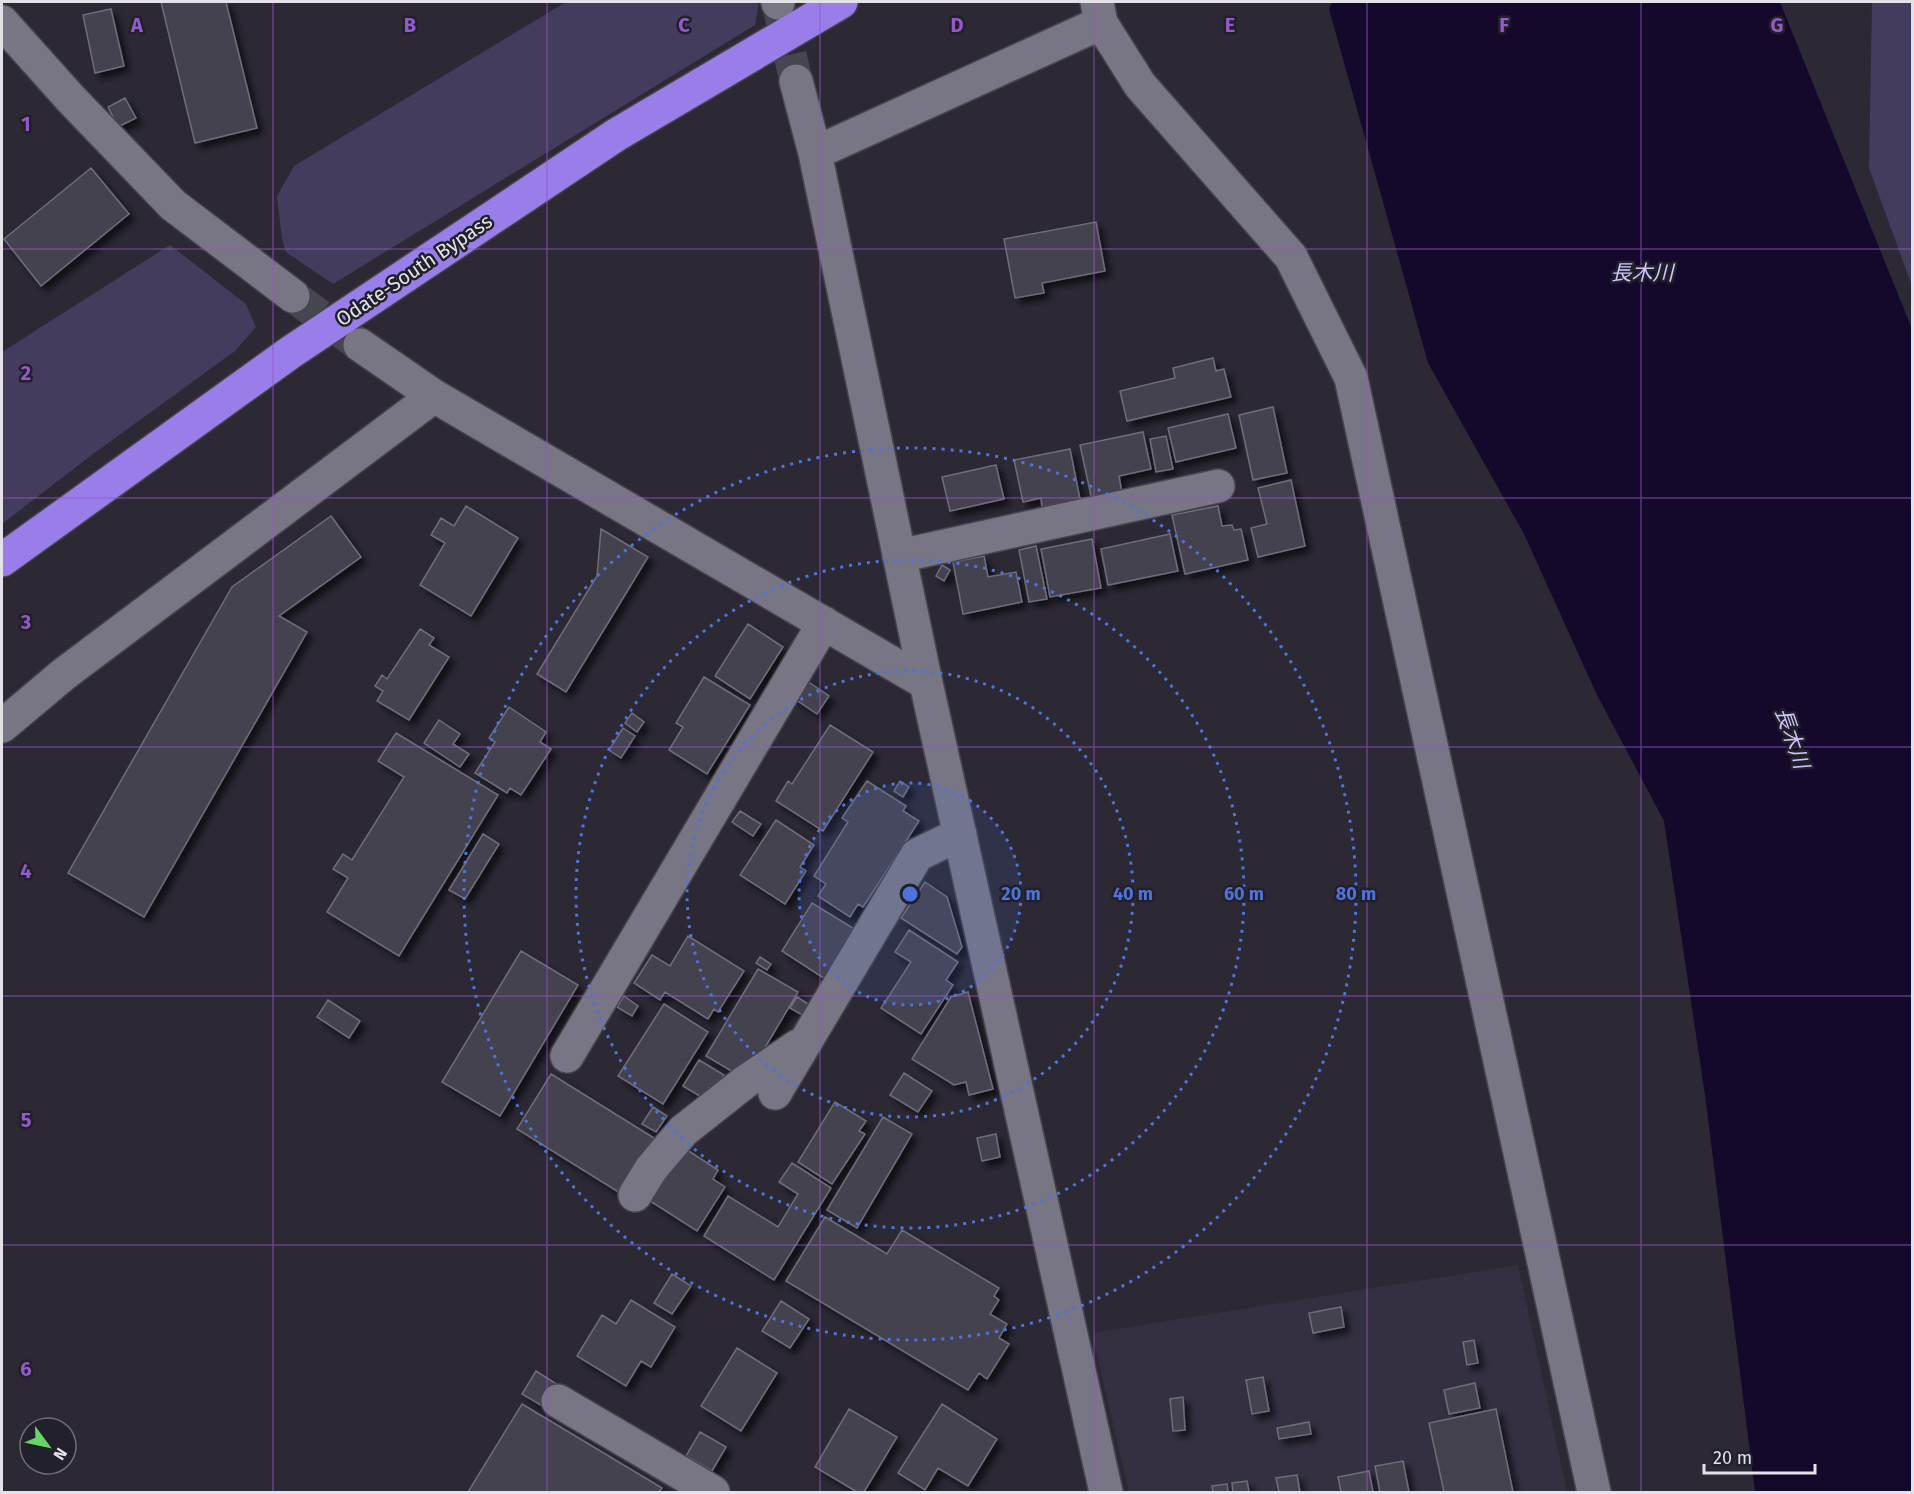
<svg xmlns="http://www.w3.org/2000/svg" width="1914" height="1494" font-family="'Fira Sans','Noto Sans JP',sans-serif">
<defs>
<filter id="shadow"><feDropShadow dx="5.5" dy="5.5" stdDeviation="3" flood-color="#0009"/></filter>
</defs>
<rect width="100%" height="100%" fill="#2c2935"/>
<path fill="#343042" d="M1518 1265 1567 1492H1129L1092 1333Z"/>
<path fill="#433c5d" d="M566 2H759L755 25 333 284 286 252 282 239 277 196 294 166Z
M1872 2H1912V286L1869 168Z
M170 245 246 304 256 327 235 351 93 454 2 524V352Z"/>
<path fill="#14092b" d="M1332 2H1780L1912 329V1492H1755L1705 1095 1664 821 1597 695 1524 534 1428 363 1329 9Z"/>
<path fill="#44424f" stroke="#6f6d7a" stroke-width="1.5" filter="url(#shadow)" d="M161 2H226L257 128 195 143Z
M111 9 124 66 95 73 83 15Z
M125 98 136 118 118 127 108 107Z
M91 168 129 214 41 286 4 239Z
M1096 222 1105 271 1042 283 1044 293 1015 298 1004 239Z
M1213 358 1216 371 1224 369 1231 397 1127 421 1120 391 1175 378 1173 368Z
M1273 407 1287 473 1253 480 1239 415Z
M1228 414 1236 448 1176 462 1168 428Z
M1143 432 1151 469 1119 476 1122 493 1092 500 1080 445Z
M1166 436 1173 469 1156 472 1150 439Z
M1070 449 1080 499 1042 507 1041 498 1023 502 1014 460Z
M996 465 1004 499 950 511 942 477Z
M1291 480 1305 546 1258 557 1251 528 1267 524 1258 488Z
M466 506 518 538 471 616 420 585 445 543 431 535 441 518 454 526Z
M1218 506 1222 526 1232 525 1234 530 1241 529 1248 560 1185 574 1172 515Z
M331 516 361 557 279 616 307 632 144 917 68 873 232 587Z
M601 529 648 557 566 692 537 674 597 576Z
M1170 534 1178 571 1108 585 1101 549Z
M1092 539 1101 588 1050 597 1041 549Z
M1036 546 1047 599 1029 602 1019 550Z
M984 556 988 577 1016 572 1022 602 963 614 953 562Z
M942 565 950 570 944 581 936 576Z
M748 624 783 647 750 699 715 676Z
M420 629 434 638 429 645 449 657 409 720 377 701 383 691 375 686 382 675 387 679Z
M704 677 750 705 707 774 669 750 683 727 676 723Z
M804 679 829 696 817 714 792 697Z
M509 707 546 732 540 742 551 749 521 795 510 788 507 793 475 773 495 742 489 738Z
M632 713 644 722 637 732 625 723Z
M439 720 460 734 453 744 469 754 460 767 424 743Z
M830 725 873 752 823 831 776 801 788 781 792 784Z
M623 728 635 736 621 758 609 750Z
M396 733 498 795 399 956 327 912 348 878 333 869 343 854 352 860 404 777 378 761Z
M867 781 906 806 903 811 919 821 863 907 858 904 850 917 818 896 826 884 814 876 848 822 842 818Z
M900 781 909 787 903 797 894 791Z
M740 811 761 824 753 836 732 822Z
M776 820 814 845 800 867 806 871 785 904 740 875Z
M483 834 499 844 465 899 449 890Z
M925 882 947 897 962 947 957 954 901 918Z
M812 903 856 930 825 979 782 951Z
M909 930 958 962 946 980 953 985 921 1034 881 1008 911 962 895 952Z
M688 936 744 971 718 1012 714 1009 708 1019 665 992 660 1000 634 983 652 955 670 966Z
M521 951 578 985 500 1116 442 1082Z
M760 957 771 964 767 970 756 963Z
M758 969 798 992 754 1066 733 1072 706 1056Z
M968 992 993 1089 969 1095 966 1082 954 1085 912 1059 951 997Z
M624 996 638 1006 632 1016 617 1007Z
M797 997 810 1005 804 1016 790 1008Z
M328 1000 360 1021 349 1038 317 1017Z
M664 1004 708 1032 663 1104 618 1076Z
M699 1060 724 1075 715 1091 709 1088 703 1098 683 1086Z
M904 1073 932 1091 918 1112 890 1095Z
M551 1074 654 1138 620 1193 517 1129Z
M835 1102 866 1121 859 1131 865 1134 832 1184 798 1162Z
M653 1107 667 1116 656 1132 642 1124Z
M883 1117 912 1134 857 1228 827 1210Z
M996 1134 1000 1157 982 1161 977 1138Z
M681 1146 718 1170 713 1179 725 1187 697 1231 647 1199Z
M792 1163 831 1188 774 1280 704 1236 728 1196 778 1227 798 1194 779 1182Z
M825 1217 887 1254 902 1230 999 1288 994 1296 999 1300 990 1314 1007 1324 999 1338 1009 1344 987 1379 979 1373 968 1390 786 1281Z
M672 1274 691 1286 672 1314 654 1303Z
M631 1300 675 1327 651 1367 641 1361 626 1386 577 1356 602 1315 616 1324Z
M781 1301 809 1319 790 1348 762 1331Z
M1341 1307 1344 1327 1313 1333 1309 1313Z
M1474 1340 1478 1363 1467 1365 1463 1342Z
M737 1348 777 1373 741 1431 701 1406Z
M536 1371 558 1385 544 1407 522 1394Z
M1263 1377 1269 1411 1252 1414 1246 1380Z
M1475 1383 1480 1408 1449 1414 1444 1390Z
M1183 1397 1185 1430 1173 1431 1170 1399Z
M522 1404 662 1488 659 1492H468Z
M942 1404 997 1439 968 1486 938 1468 925 1490 898 1473Z
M849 1409 897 1437 864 1492H857L815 1467Z
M1496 1409 1513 1492H1444L1429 1423Z
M1309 1422 1311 1434 1279 1439 1277 1428Z
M700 1432 726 1447 712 1471 686 1456Z
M1403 1461 1409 1492H1380L1375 1466Z
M1369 1471 1373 1492H1341L1338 1477Z
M1297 1475 1300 1492H1279L1276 1478Z
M1247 1481 1249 1492H1233L1232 1483Z
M1227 1484 1228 1492H1213L1212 1486Z"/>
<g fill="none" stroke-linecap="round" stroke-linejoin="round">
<path stroke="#474550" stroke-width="33" stroke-dasharray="33 16" stroke-linecap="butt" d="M779 7 796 81
M293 296 354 341"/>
<g stroke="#46444d" stroke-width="36">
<path id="minor" d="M778 2V3
M1097 2 1101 23 1140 85 1291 257 1351 378 1594 1492
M2 22 71 99 173 205 293 296
M796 81 815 153 926 683 1106 1492
M815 153 1101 23
M360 345 434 396 926 683
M899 556 1218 486
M2 726 64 674 434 396
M567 1056 824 623
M775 1093 917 855 960 834
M635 1195 651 1169 683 1131 745 1082 798 1046
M558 1401 713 1492"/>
</g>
<g stroke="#46444d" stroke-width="36">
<path id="highway" d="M2 560 291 352 616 135 841 2"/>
</g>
<use href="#minor" stroke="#787684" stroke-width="33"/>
<use href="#highway" stroke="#997de8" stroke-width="33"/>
</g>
<path fill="none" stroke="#955aca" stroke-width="1.5" stroke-opacity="0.55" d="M273 2V1492M547 2V1492M820 2V1492M1094 2V1492M1367 2V1492M1641 2V1492M2 249H1912M2 498H1912M2 747H1912M2 996H1912M2 1245H1912"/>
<circle cx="910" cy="894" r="111" fill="#4e73dc" fill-opacity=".12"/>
<g fill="none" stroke="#4e73dc" stroke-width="3" stroke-dasharray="3 6">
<circle cx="910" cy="894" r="111"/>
<circle cx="910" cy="894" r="223"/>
<circle cx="910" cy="894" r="334"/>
<circle cx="910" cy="894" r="446"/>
</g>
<g text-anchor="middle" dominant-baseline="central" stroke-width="5" stroke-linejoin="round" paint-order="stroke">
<g font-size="20" fill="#e3e2e9" stroke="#22202b">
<text transform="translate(414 270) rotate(-34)">Odate-South Bypass</text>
</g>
<g font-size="21" font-style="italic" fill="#cfc4fb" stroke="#22202b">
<text x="1642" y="273">長木川</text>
<text transform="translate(1792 738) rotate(71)">長木川</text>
</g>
</g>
<g font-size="20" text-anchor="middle" font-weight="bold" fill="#955aca" stroke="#22202b" stroke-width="5" stroke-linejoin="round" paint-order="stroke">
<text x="137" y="32">A</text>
<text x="410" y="32">B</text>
<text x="684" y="32">C</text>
<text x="957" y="32">D</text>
<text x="1230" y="32">E</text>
<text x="1504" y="32">F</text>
<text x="1777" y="32">G</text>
<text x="26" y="131">1</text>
<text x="26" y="380">2</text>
<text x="26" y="629">3</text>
<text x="26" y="878">4</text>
<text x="26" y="1127">5</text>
<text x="26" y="1376">6</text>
</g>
<circle cx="910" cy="894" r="9" fill="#4e73dc" stroke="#22202b" stroke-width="3"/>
<g font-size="18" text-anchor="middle" font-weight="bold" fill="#4e73dc" stroke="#22202b" stroke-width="5" stroke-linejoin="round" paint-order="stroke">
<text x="1021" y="900">20 m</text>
<text x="1133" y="900">40 m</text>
<text x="1244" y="900">60 m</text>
<text x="1356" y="900">80 m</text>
</g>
<rect width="1914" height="1494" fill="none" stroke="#e3e2e9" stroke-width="6"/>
<g transform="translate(48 1446) rotate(123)"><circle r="28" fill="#22202b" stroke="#6f6e77" stroke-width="1.5"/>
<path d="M0-4.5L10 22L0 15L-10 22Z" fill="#66d467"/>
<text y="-9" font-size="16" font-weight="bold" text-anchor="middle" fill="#e3e2e9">N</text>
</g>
<path d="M1704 1464v9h111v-9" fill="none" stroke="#e3e2e9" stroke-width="3"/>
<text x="1713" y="1464" font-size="18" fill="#e3e2e9" stroke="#22202b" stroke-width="4.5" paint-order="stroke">20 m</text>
</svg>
